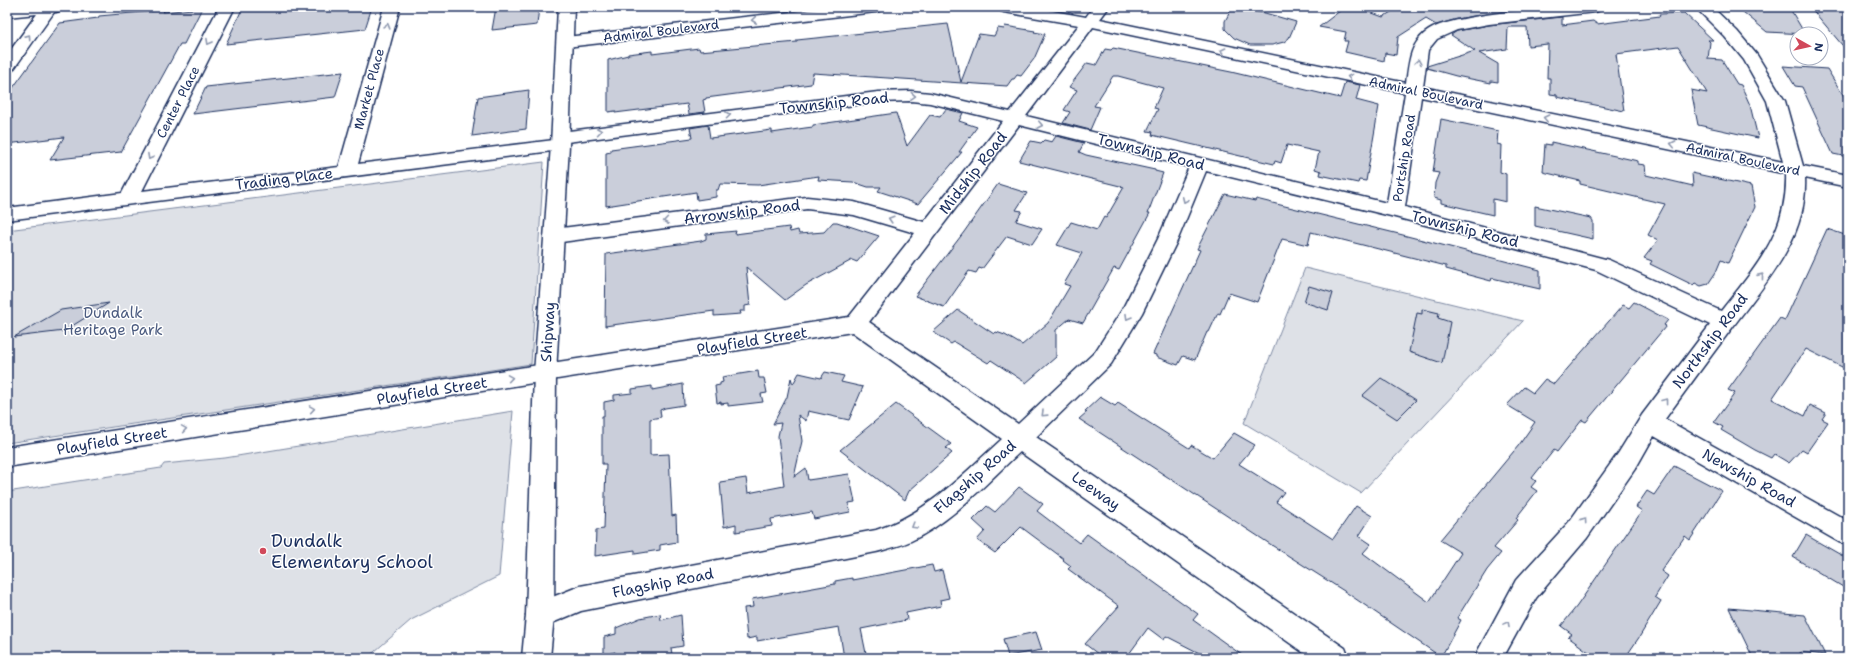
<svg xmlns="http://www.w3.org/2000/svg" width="1855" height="665" font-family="'Shantell Sans',sans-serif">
<rect width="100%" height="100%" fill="#fff"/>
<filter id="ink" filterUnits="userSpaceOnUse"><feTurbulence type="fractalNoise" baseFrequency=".025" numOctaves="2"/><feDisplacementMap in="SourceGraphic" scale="8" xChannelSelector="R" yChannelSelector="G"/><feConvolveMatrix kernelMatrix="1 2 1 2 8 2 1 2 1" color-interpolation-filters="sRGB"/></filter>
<g filter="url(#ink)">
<path fill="#dee1e7" stroke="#7c88a2" d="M544 162 531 364 7 443V230Z
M1305 268 1523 321 1361 493 1244 423Z
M513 411 499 576 411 620 367 658H7V492L161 468 164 464 225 458Z"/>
<path fill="#caceda" stroke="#1b2f5e" d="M243 7H372L365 29 226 44Z
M496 7H539L537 25 492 30Z
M1345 7H1356L1383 17 1399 7H1550L1485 14 1457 19 1436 25 1426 19 1398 37 1396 55 1385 53 1384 61 1345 52 1348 41H1344L1346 32 1319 27Z
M1737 7H1789L1805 34 1767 32Z
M1810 7H1848V52Z
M202 8 184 44H180L121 152 50 160 64 137 7 144V96L60 23 98 18 99 16 165 10 163 12Z
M1232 8 1265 13 1296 22 1289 38 1284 42 1272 45H1250L1234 38 1225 29V21Z
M1684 13 1713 40H1708L1710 42 1708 59 1722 60 1737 84 1741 85 1750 105 1758 138 1698 125 1691 90 1707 93 1678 46 1616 54 1624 111 1557 97V95L1550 94V78H1547L1548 44 1528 46 1527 27H1508L1507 49 1479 53 1498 64V82L1491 81V83L1456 76 1427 68V66L1475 51 1451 35 1457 31 1489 25 1562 17V25L1593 21 1597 24 1660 16 1659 14Z
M948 24 961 82 979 34 994 36 998 28 1004 29 1005 26 1035 31 1034 32 1045 34 1034 59 1021 76 1017 75 1014 79H1012L1007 86 813 73 811 84 706 98V99L703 100 705 112 689 114 687 104 615 113V111L608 112V60L628 55V54L652 51V54L699 48 700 51 797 42V40Z
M1113 48 1231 72 1340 98 1345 82 1360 85 1356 100 1379 106 1366 181 1359 180 1358 183 1320 175 1321 171 1315 169 1319 152 1287 145 1281 163 1275 161 1274 164 1152 135 1153 132 1147 131 1158 109 1154 108 1163 88 1118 76H1113L1094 106 1100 107 1090 130 1063 123 1070 112 1064 110 1077 90 1069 87 1087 63 1096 65 1105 49 1111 50Z
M1783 66 1827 69 1848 103V157L1833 154 1802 87 1795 86Z
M343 72 335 97 193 114 206 87Z
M529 90 526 129 472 136 478 97Z
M946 109 963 113 959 121 977 127 959 152H962L918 204 878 191 881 187H868L853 182 818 180 819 176 758 185 720 184 718 190H716V197L697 200 696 192 606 206V153L611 152V149L692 138 690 128 708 125 710 138 772 130V133L805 128 813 127V125L896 113 907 146 930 115 940 117Z
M1441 119 1498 131 1497 144 1501 145 1500 172 1506 174V202L1493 199V215L1441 203V200L1434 198 1435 183 1439 173 1433 172Z
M1056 136 1084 143 1079 152 1086 155 1155 170V171L1163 173 1148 213H1150L1119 270 1114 268 1083 323 1069 319 1056 330V357L1026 383 991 360 988 363 954 342 951 344 933 332 958 310 994 334 996 332 1005 335 1022 345 1048 323 1070 286 1064 284 1082 253 1057 245 1071 222 1097 230 1104 217 1106 218 1124 187 1019 161 1031 141 1041 143 1044 140 1052 142Z
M1551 142 1638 161V164L1645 165 1646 175 1693 186 1692 173 1751 186 1755 207 1728 263 1721 260 1716 272 1708 284 1701 286 1695 283 1693 285 1650 264 1652 261 1644 258 1658 240 1648 235 1665 204 1580 184V181L1543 172 1545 144 1551 145Z
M998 184 1027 193 1016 210 1022 211 1016 221 1042 229 1032 244 1007 236 982 269 979 268 976 273 969 271 944 307 915 296 964 232Z
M1225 194 1255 201 1256 199 1399 234 1540 270V289L1492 278 1491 281 1446 269V266L1311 232 1308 245 1282 239 1257 302 1229 293 1220 314 1218 313 1209 332H1207L1195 360 1183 356 1178 365 1156 357V355L1153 354 1200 250 1197 249Z
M1535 206 1591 218 1593 221V239L1535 226Z
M833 222H837L879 236 857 262 852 260 806 285 785 300 746 267 750 305 745 306V311H740L741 314 714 316V311L605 326 606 254 701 241 706 239V234L736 231 735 234 789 227 790 232 798 230 799 234 824 232Z
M1827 229 1848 236V370L1806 349 1772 399 1805 416 1810 405 1826 413 1822 419 1828 422 1807 452 1802 449 1789 463 1774 454 1771 458 1755 450 1721 430 1723 427 1714 422 1735 393 1728 390 1780 318 1785 320Z
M1309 286 1333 293 1328 310 1304 302Z
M1634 302 1668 320 1664 325 1666 326 1586 422 1582 420 1557 452 1554 450 1532 478 1536 481 1531 487 1537 491 1516 518 1518 520 1494 548 1501 553 1487 570 1457 618 1461 620 1441 657 1344 591 1273 546 1079 419 1087 412 1085 411 1100 397 1115 406 1118 403 1189 448 1191 445 1213 458 1234 433 1255 445 1239 464 1284 492 1276 502 1333 539 1356 506 1372 516 1359 536 1371 544 1363 553 1429 602 1461 553 1440 540 1519 445 1535 422 1507 405 1524 387 1533 393 1545 379 1554 384 1623 305 1629 308Z
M109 303 64 331 14 337 61 310Z
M1422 309 1439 313 1438 318 1450 322 1442 363 1409 352 1417 313 1422 314Z
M758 371 759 378H764L767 393 761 394 763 402 728 406V403L721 404V402L717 403 715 386 720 385V383L723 382 722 377Z
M825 372 844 376 841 382 863 387 849 420 808 411 806 421 798 415 802 441 794 477 806 468 808 480 849 474 855 502 849 503 850 512 814 519 812 512 771 519 772 526 736 532V524L724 527 720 482 746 478 748 493 784 486 778 436 781 423 773 424 787 397 791 378 793 384 799 373 821 378Z
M1381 378 1416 400 1397 419 1362 396Z
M683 384 684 405 665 408 660 410 661 417 650 419V455L669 454 672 516 676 515 677 542 660 545V550L635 554V550L595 556 596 530 604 529 606 464H602V416H604V402L614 400V395L632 393V389L652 386V390Z
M896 404 951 444 946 448 952 453 909 491 905 500 840 450Z
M1674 466 1722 491 1690 540 1685 536 1661 571 1668 576 1655 597 1661 601 1640 636 1625 658H1597L1568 637 1572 634 1561 626 1577 606 1642 511 1636 507 1647 491 1654 495Z
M1019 487 1043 504 1037 511 1079 543 1087 534 1198 614 1193 620 1246 658H1209L1166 636 1164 640 1148 628 1126 658H1103L1085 644 1119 606 1068 569 1071 566 1063 560 1064 559 1021 527 995 553 977 540 985 531 973 520 987 506 995 512Z
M1806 535 1848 559V590L1793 557Z
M932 565 934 572 942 570 949 598 940 600 941 606 906 613 907 620 861 629 867 658H844L839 627 757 641V637L747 639 744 608 753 607 752 599 835 584V581L852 578V580Z
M1729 608 1805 615 1825 655 1800 652 1802 658H1753Z
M660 614 661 620 681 615 683 646 671 648 672 654 649 658H616L615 652 604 655V637L616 634V628L640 618Z
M1036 632 1042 650 1008 656 1003 639Z"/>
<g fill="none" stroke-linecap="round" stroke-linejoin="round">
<g stroke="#1b2f5e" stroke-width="3">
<path id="street" d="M42 7 57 8 13 70 7 71V55Z
M219 7H235L142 191 339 167 384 7H400L358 164 554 140 552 137 555 133 561 132 878 92 911 91 930 93 1010 112 1079 25 1004 12 999 10 996 7H1031L1086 17 1093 7H1109L1100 19 1406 83C1409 65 1409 46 1425 33 1436 24 1454 21 1468 18 1513 10 1557 7 1603 7L1600 10 1595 12 1489 24 1457 30 1437 39 1428 50 1423 87 1783 162 1767 101 1744 60 1725 37 1695 7H1712L1737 31 1757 55 1785 101 1803 166 1848 175V187L1805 178C1808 238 1765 283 1732 328 1709 358 1687 389 1665 419L1848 521V545L1839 542 1654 436 1637 466 1587 538 1536 598 1503 658H1474L1516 580 1569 522 1619 452 1642 415 1710 325 1596 270 1395 217 1206 171 1178 239 1142 313 1111 364 1036 437 1345 648 1349 658H1311L1020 452C986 483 953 521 911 541 900 546 887 549 876 552L581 611 540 628 530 624 526 615 530 606 580 586 876 530C927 514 964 473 1002 439L852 332 7 467V447L849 317 915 233 854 215 807 209 554 243 547 241 544 236 547 231 554 229 807 197 854 202 924 222 1003 121 930 103 911 101 878 102 567 142 569 145 566 149 560 150 7 220V208L122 193ZM1093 27 1405 93 1387 203 1026 116ZM1421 97 1786 174C1788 232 1755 268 1721 311L1609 260 1405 207ZM1019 125 1189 167 1158 239 1122 310 1095 352 1018 424 869 322Z
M835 7H884L881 10 876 12 566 47 560 45 558 42 560 39 566 37Z"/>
</g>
<g stroke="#1b2f5e" stroke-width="3">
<path id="secondary" d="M7 7H64L61 10 56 12 7 17Z
M558 7H574L569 145 556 373 554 615 550 658H522L526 615 534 373 551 145Z"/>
</g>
<use href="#street" fill="#fff" fill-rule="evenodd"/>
<use href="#secondary" fill="#fff" fill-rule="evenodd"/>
</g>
<defs><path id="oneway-chevron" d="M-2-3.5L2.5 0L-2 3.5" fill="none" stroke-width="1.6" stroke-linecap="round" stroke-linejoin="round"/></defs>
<g stroke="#8d97ae">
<use href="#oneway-chevron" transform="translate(754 20) rotate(174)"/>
<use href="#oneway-chevron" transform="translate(387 26) rotate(-74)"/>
<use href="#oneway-chevron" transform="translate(28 37) rotate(-55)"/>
<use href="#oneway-chevron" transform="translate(209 42) rotate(119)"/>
<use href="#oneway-chevron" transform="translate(1223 51) rotate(-168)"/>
<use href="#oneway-chevron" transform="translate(1418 62) rotate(-81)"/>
<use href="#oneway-chevron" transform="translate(1350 77) rotate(-168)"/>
<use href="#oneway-chevron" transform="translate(913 96) rotate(4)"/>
<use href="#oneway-chevron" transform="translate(728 115) rotate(-7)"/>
<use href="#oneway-chevron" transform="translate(1546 118) rotate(-168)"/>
<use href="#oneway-chevron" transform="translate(1040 125) rotate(13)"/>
<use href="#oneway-chevron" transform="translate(599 131) rotate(-8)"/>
<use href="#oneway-chevron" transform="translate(1673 144) rotate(-168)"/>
<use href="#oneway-chevron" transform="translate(150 157) rotate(119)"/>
<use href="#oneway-chevron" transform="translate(1185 200) rotate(114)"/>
<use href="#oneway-chevron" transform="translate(891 219) rotate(-163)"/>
<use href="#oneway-chevron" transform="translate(666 221) rotate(172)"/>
<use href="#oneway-chevron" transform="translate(1761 276) rotate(-51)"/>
<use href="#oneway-chevron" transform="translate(1128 317) rotate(120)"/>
<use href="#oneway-chevron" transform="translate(510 378) rotate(-9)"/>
<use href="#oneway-chevron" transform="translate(1665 401) rotate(-53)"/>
<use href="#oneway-chevron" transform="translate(312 409) rotate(-9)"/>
<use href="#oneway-chevron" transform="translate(1044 414) rotate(136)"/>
<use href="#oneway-chevron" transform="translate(184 429) rotate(-9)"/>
<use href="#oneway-chevron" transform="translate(1584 520) rotate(-55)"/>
<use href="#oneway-chevron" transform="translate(914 526) rotate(149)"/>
<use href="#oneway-chevron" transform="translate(1507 624) rotate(-62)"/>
</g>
</g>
<circle fill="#d1495b" stroke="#fff" stroke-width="1.5" cx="263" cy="551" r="4"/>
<g text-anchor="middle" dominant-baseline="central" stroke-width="3" stroke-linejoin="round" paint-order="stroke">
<g font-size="13" fill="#1b2f5e" stroke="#fff">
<text transform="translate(661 31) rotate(-7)">Admiral Boulevard</text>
<text transform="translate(369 89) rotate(-75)">Market Place</text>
<text transform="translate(1426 93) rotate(12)">Admiral Boulevard</text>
<text transform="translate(178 102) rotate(-63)">Center Place</text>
<text transform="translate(1404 158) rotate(-81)">Portship Road</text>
<text transform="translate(1743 159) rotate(12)">Admiral Boulevard</text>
</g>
<g font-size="15" fill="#1b2f5e" stroke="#fff">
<text transform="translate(834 103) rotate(-6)">Township Road</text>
<text transform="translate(1151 152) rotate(14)">Township Road</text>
<text transform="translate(973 173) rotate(-52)">Midship Road</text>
<text transform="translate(284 179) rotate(-7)">Trading Place</text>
<text transform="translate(742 212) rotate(-7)">Arrowship Road</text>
<text transform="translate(1465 229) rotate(14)">Township Road</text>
<text transform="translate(548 332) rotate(-86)">Shipway</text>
<text transform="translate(752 341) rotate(-9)">Playfield Street</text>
<text transform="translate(1710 341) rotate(-53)">Northship Road</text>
<text transform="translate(432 391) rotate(-9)">Playfield Street</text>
<text transform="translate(112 441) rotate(-9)">Playfield Street</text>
<text transform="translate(975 477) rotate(-41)">Flagship Road</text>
<text transform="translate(1749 478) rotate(29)">Newship Road</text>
<text transform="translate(1096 491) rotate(35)">Leeway</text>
<text transform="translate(663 583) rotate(-11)">Flagship Road</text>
</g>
<g font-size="15" fill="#4c5c80" stroke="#fff">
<text x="113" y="313">Dundalk<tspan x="113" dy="17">Heritage Park</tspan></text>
</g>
<g font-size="18" fill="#1b2f5e" stroke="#fff" text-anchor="start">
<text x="271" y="541">Dundalk<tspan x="271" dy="21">Elementary School</tspan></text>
</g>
</g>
<rect width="1855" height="665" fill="none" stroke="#fff" stroke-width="24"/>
<rect x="12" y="12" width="1831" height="641" fill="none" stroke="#1b2f5e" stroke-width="1.5" filter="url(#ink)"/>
<g transform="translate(1809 46) rotate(98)"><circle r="19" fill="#ffffff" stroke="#a4acbf"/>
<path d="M0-3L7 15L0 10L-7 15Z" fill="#d1495b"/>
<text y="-6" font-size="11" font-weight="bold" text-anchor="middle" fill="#1b2f5e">N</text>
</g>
</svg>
